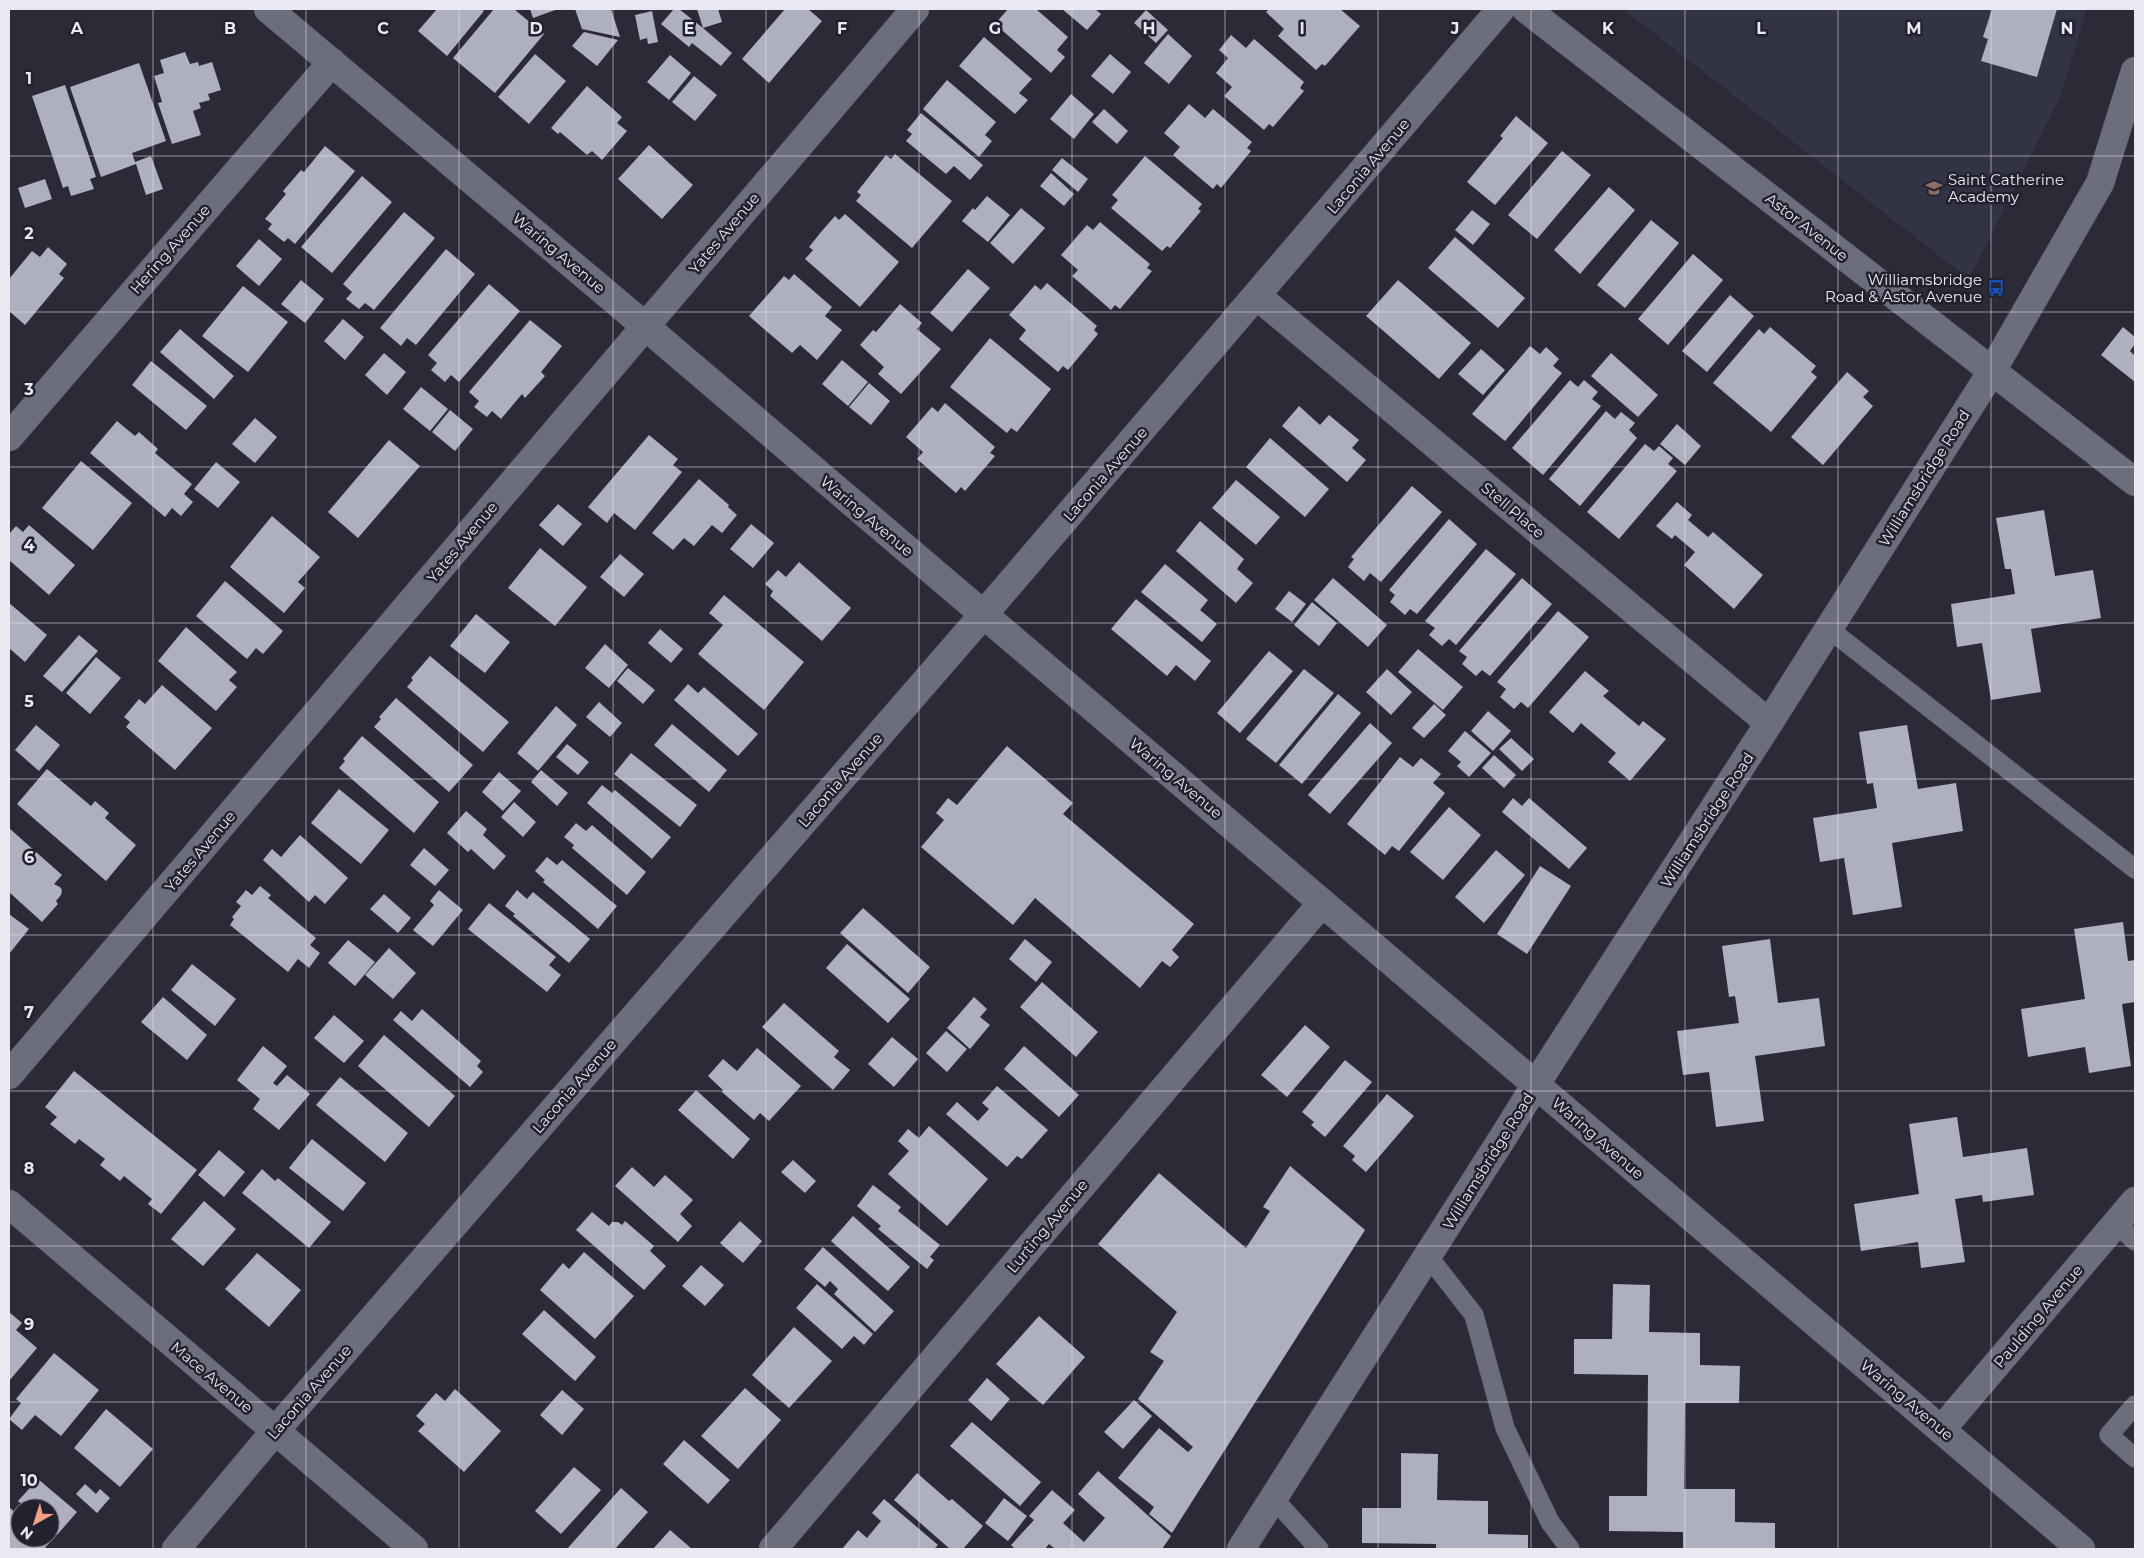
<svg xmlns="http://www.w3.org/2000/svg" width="2144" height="1558" font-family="Montserrat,sans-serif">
<rect width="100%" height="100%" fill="#2b2b38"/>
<path fill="#333346" d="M1623 9H2087L2060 97 1969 279Z"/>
<path fill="#aeafbf" d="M437 9H481L484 11 447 56 418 31Z
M494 9H514L544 34 495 93 453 58Z
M530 9H558L533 18Z
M575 9H611L620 37 582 29Z
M674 9H679L703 28 697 9H718L722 22 703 28 732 53 721 66 692 43 689 47 661 24Z
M785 9H808L822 21 769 83 742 59Z
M1008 9H1036L1068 37 1057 50 1065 57 1051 73 995 24Z
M1062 9H1095L1101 14 1087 30Z
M1269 9H1340L1360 26 1325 66 1322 64 1316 70 1278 36 1284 29 1266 12Z
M1992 9H2057L2037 77 1981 61 1988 39 1983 37Z
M1146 10 1168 30 1156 43 1134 23Z
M652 11 658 42 648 44 647 38 640 40 635 15Z
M584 32 618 40 597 66 572 46Z
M1168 34 1192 56 1169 84 1144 63Z
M1231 35 1246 48 1254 39 1304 82 1300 88 1304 91 1273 127 1269 124 1264 130 1224 96 1232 87 1216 73 1228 58 1219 50Z
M984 37 1032 79 1019 93 1028 100 1015 114 959 66Z
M185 52 190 64 198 62 199 66 212 62 221 90 208 94 210 100 199 103 201 108 193 111 201 135 172 144 158 103 162 102 154 76 164 73 160 60Z
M535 54 566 81 529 124 498 97Z
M1110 54 1131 72 1113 94 1091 76Z
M670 55 691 73 669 100 647 82Z
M139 63 166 141 132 153 135 162 151 156 163 189 146 195 136 164 101 177 70 87Z
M694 76 717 95 695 121 672 102Z
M947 80 996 122 985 135 992 141 979 157 923 109Z
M65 85 96 177 90 179 94 189 71 196 68 186 63 188 32 96Z
M587 86 622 117 617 123 627 131 602 160 592 151 587 155 560 132 558 134 551 128Z
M1071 94 1094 114 1074 139 1050 119Z
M1189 104 1205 118 1213 109 1252 142 1247 148 1251 151 1221 188 1217 184 1213 189 1173 155 1180 147 1164 133Z
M1104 109 1128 131 1117 144 1092 122Z
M921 113 983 165 970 180 954 166 946 174 906 141 912 134 907 130Z
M1516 116 1548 143 1495 205 1467 182 1503 138 1500 136Z
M649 145 693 185 662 219 618 179Z
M325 146 355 171 295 244 288 238 284 242 268 229 272 224 265 219 286 194 283 191 301 170 304 172Z
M1562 151 1591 175 1537 239 1508 215Z
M895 154 952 201 912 248 856 201 861 195 857 192 886 155 891 159Z
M1145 156 1202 204 1198 209 1201 211 1170 248 1167 246 1162 251 1111 208 1118 200 1112 195Z
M1062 158 1088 179 1078 192 1052 170Z
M1051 173 1074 194 1064 206 1040 186Z
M362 176 392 202 332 273 301 247Z
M45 179 52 199 25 208 18 188Z
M1609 187 1635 210 1580 274 1554 250Z
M987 196 1010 215 988 242 962 221 973 208 975 210Z
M1021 208 1045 228 1013 264 990 243Z
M1472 210 1490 224 1473 245 1455 230Z
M404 212 435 238 374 310 365 303 359 309 346 299 352 292 343 284Z
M845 214 899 262 860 307 805 259 813 250 809 247 821 232 835 216 839 220Z
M1651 220 1679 243 1625 308 1597 285Z
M1100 222 1150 264 1147 268 1152 271 1120 309 1115 305 1111 310 1072 276 1078 270 1061 255 1087 225 1093 230Z
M1455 237 1525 298 1498 328 1428 268Z
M259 239 282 259 259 286 236 266Z
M48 247 67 264 59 274 64 278 25 325 9 311V279L32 251 40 257Z
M446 249 475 274 416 345 407 338 401 346 380 328Z
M1693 254 1723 280 1668 345 1638 319Z
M968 269 990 288 952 332 930 313Z
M794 274 832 307 825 316 842 330 817 360 800 345 792 353 749 316 784 276 789 280Z
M301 280 324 299 305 323 281 304Z
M1398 280 1471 343 1439 379 1366 316Z
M1047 283 1097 326 1094 330 1098 334 1068 370 1063 366 1058 372 1019 339 1026 330 1009 315 1035 285 1041 290Z
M489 284 520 311 459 382 451 375 445 382 431 370 437 363 428 355Z
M243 286 288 322 248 372 202 336Z
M1730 295 1754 316 1707 372 1682 351Z
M900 304 922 323 917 329 941 349 901 394 878 374 884 367 860 345 873 330 876 332Z
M343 319 364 337 345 360 324 341Z
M530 320 562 346 541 372 545 376 525 398 522 394 501 419 492 411 487 417 474 407 479 401 469 392Z
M1770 327 1816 366 1811 372 1817 377 1771 432 1713 383 1759 329 1764 334Z
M2123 327 2135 337V344L2130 351 2135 356V382L2101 355Z
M180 329 234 376 214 399 160 352Z
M990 338 1051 389 1017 432 1011 428 1007 433 950 387Z
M1530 346 1540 354 1546 347 1559 359 1553 366 1562 373 1505 441 1472 414Z
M1481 349 1505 370 1483 395 1458 374Z
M384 353 406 372 387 395 365 375Z
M1611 353 1658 395 1638 417 1591 376Z
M842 360 868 382 848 406 822 384Z
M151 361 207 406 186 430 132 385Z
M1847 372 1869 391 1863 397 1873 406 1823 465 1791 437Z
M1570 380 1578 387 1584 380 1598 392 1592 399 1601 406 1543 475 1512 448Z
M869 383 890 401 871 425 849 407Z
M421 387 448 409 430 431 403 409Z
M945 403 995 447 990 453 995 456 965 491 961 487 956 493 917 459 923 452 906 437 932 407 938 412Z
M1299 406 1320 425 1329 415 1359 440 1352 448 1366 460 1347 482 1282 426Z
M450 410 473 429 455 451 432 432Z
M1606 411 1615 419 1621 412 1635 423 1629 430 1637 438 1580 506 1549 479Z
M255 418 277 437 255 463 232 444Z
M117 421 135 436 139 432 158 449 155 453 192 484 184 494 193 502 181 516 172 508 165 517 90 453Z
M1677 424 1701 446 1685 465 1660 444Z
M649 435 678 459 673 465 682 472 635 530 614 513 607 523 588 507Z
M1270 438 1329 489 1305 517 1246 467Z
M389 440 420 466 358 538 328 512Z
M1645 444 1654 451 1659 446 1673 458 1668 464 1677 471 1619 539 1587 512Z
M81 461 132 503 93 550 42 508Z
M216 462 240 482 218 508 194 489Z
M699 479 729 505 728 507 737 515 722 533 712 525 694 546 684 538 673 550 652 533Z
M1236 480 1280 517 1256 545 1212 508Z
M1412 486 1442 512 1381 582 1370 573 1364 581 1348 567 1354 559 1351 557Z
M1677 502 1692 515 1688 520 1708 537 1713 532 1763 575 1734 609 1684 565 1695 552 1675 535 1672 539 1656 526Z
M558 504 582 524 563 546 539 525Z
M2044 510 2055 576 2093 570 2101 618 2031 629 2041 692 1991 700 1982 643 1957 647 1951 604 2015 594 2011 569H2005L1996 518Z
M272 516 320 557 298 582 305 588 284 613 230 567Z
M1449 519 1477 544 1417 614 1410 609 1405 615 1390 602 1395 595 1389 590Z
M1200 521 1244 559 1237 569 1253 583 1236 603 1176 551Z
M751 524 774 543 753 568 730 549Z
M29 525 75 565 49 595 9 560V534L16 526 23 532Z
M540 548 587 587 555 626 508 588Z
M1486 549 1516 574 1456 645 1449 639 1442 646 1429 635 1435 628 1425 621Z
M620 554 644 574 624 597 600 577Z
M799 562 851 608 822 641 770 596 773 591 765 584 778 570 786 577Z
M1165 564 1208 600 1200 610 1217 624 1202 642 1141 592Z
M1333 578 1387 625 1368 647 1314 600Z
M1522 578 1552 604 1490 676 1482 670 1476 676 1462 664 1467 657 1459 651Z
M225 581 283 631 263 654 256 648 247 659 196 616Z
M1289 591 1306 604 1292 622 1275 609Z
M724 595 804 662 764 710 698 654 723 625 709 613Z
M1136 599 1211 661 1195 681 1176 665 1167 676 1111 629Z
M1312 602 1337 623 1319 646 1294 625Z
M9 603 47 635 25 662 9 648Z
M1558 611 1589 637 1528 708 1521 702 1514 709 1500 697 1506 689 1497 682Z
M476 614 510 642 485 673 450 646Z
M186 627 237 672 229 680 237 687 216 711 158 661Z
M660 629 683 649 671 663 648 643Z
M79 635 98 651 62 692 43 676Z
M605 644 628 665 609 688 585 668Z
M1418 649 1463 687 1443 710 1398 672Z
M1269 651 1293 671 1240 733 1217 713Z
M430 656 509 722 483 752 407 687 413 680 411 678Z
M96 657 121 678 90 714 66 693Z
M628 668 655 690 643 704 617 681Z
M1304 669 1334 693 1276 763 1246 739Z
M1387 669 1412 692 1391 715 1366 692Z
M1585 671 1609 691 1603 696 1639 726 1643 721 1666 739 1630 781 1608 762 1616 753 1581 723 1573 733 1549 712Z
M688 684 698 693 704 687 758 734 738 756 674 700Z
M162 685 212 728 175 770 126 727 130 722 124 717 139 699 145 704Z
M1338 694 1361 713 1302 784 1279 765Z
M396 698 473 765 449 792 374 727 381 719 379 717Z
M599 702 622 723 610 737 586 717Z
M1434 704 1446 715 1424 738 1412 728Z
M556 706 577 725 538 771 517 753Z
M1488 711 1511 731 1493 751 1471 731Z
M1370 723 1392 743 1330 814 1308 795Z
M672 724 727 770 709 792 654 745Z
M36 725 60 745 39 771 15 750Z
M1907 725 1918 789 1956 783 1963 831 1892 843 1902 907 1853 915 1844 858 1820 862 1813 818 1877 808 1873 783 1867 784 1859 732Z
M1465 731 1491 753 1469 777 1457 766 1461 762 1448 751Z
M362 736 439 802 414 833 339 768 345 761 343 759Z
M1511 738 1534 759 1522 771 1499 749Z
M567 744 589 762 578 775 556 757Z
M1007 746 1073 803 1063 814 1194 924 1172 950 1179 957 1170 967 1162 961 1140 988 1035 898 1013 925 921 847 944 820 936 813 948 798 957 805Z
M631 753 697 805 680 827 614 774Z
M1494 755 1516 775 1504 788 1482 768Z
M1400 757 1413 767 1421 758 1441 774 1433 783 1445 793 1399 851 1392 846 1385 855 1347 824Z
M47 769 91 806 95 801 109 813 105 818 136 845 106 881 17 804Z
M541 770 568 793 557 806 531 782Z
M499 772 521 791 503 811 482 792Z
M602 785 612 793 615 790 671 837 652 859 587 803Z
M339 789 389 830 361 864 311 823Z
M1513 798 1522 806 1529 798 1587 848 1569 869 1502 812Z
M514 802 536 822 523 837 501 817Z
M1449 807 1481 835 1443 880 1410 852Z
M466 811 487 829 483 835 506 856 494 870 471 849 468 852 447 833Z
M576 823 586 831 592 825 646 872 627 895 572 848 574 845 564 837Z
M9 828 62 875 54 884 60 887 62 890 61 895 56 901 58 904 42 922 9 892Z
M300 835 348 878 325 904 315 895 309 902 263 860 272 849 281 857Z
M424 848 449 870 435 886 410 865Z
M1496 850 1525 875 1484 923 1455 897Z
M547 857 557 865 562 860 617 906 598 929 543 882 545 880 535 871Z
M1540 866 1571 886 1527 954 1497 934Z
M260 886 271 895 268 898 316 938 310 945 320 953 309 968 298 959 288 972 230 925 234 919 232 917 241 906 236 902 246 890 252 895Z
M439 890 463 910 433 946 413 930 434 905 430 901Z
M517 890 527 899 533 892 590 939 569 963 513 916 515 914 505 906Z
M384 894 411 918 398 933 370 909Z
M489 903 556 957 549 965 561 975 547 992 468 929Z
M863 908 930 967 908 993 840 933Z
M9 914 29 929 9 954Z
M2123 922 2128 961 2135 960V1002L2122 1004 2131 1066 2089 1073 2085 1047 2028 1057 2021 1009 2085 999 2074 929Z
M1025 939 1052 962 1036 982 1009 959Z
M1770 939 1778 1003 1819 998 1825 1046 1755 1056 1764 1121 1716 1127 1709 1072 1683 1075 1677 1031 1739 1023 1735 996 1729 997 1722 946Z
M348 940 375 962 355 986 328 963Z
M847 944 910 999 888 1023 826 968Z
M389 948 416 973 393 999 365 975Z
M192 964 236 999 215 1026 171 990Z
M1042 982 1098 1032 1076 1057 1020 1007Z
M163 997 207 1035 187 1060 141 1022Z
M974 997 987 1009 980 1017 990 1025 970 1049 947 1028Z
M784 1003 839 1051 834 1057 850 1070 833 1090 762 1027Z
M422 1009 481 1061 477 1066 483 1072 470 1087 393 1020 401 1011 412 1021Z
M334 1015 364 1041 344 1063 314 1038Z
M1305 1025 1330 1047 1287 1097 1261 1075Z
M946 1031 967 1049 947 1072 926 1053Z
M384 1035 455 1096 429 1127 358 1066Z
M892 1037 918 1059 894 1087 868 1064Z
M263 1046 287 1066 273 1083 277 1086 287 1075 310 1094 279 1130 253 1109 260 1099 237 1080Z
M1024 1046 1079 1095 1059 1117 1004 1069Z
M757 1048 801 1086 769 1121 760 1113 754 1120 722 1092 723 1090 708 1076 723 1059 737 1071Z
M1345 1060 1372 1082 1325 1137 1311 1125 1314 1122 1302 1112Z
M74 1071 197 1170 161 1214 148 1204 152 1199 124 1176 120 1181 100 1165 105 1159 79 1139 75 1144 50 1124 57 1117 45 1107Z
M340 1077 408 1133 385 1162 316 1105Z
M997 1086 1048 1130 1022 1159 1017 1156 1007 1167 946 1114 957 1102 978 1121 989 1109 982 1103Z
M696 1090 750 1139 733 1159 678 1110Z
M1387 1094 1414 1116 1366 1172 1352 1160 1355 1156 1343 1146Z
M1957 1117 1963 1157 2027 1148 2034 1195 1983 1202 1982 1195 1955 1199 1965 1262 1921 1268 1918 1242 1861 1251 1854 1204 1919 1194 1909 1124Z
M929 1126 988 1179 947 1226 888 1174 909 1151 898 1141 908 1129 919 1138Z
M312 1139 366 1183 343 1211 289 1168Z
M219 1150 245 1172 224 1197 198 1175Z
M793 1160 816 1181 805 1193 781 1172Z
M1290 1166 1365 1230 1172 1533 1149 1514 1154 1507 1118 1478 1159 1428 1188 1452 1193 1447 1138 1399 1164 1361 1150 1352 1177 1312 1098 1244 1159 1173 1246 1248 1270 1211 1263 1207Z
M632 1167 654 1187 665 1175 693 1200 680 1214 692 1226 678 1242 615 1186Z
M262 1169 275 1181 278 1178 331 1222 309 1248 242 1193Z
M873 1185 901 1207 898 1211 940 1245 930 1257 934 1260 927 1269 878 1229 881 1226 857 1206Z
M204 1201 236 1229 203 1266 171 1239Z
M592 1212 609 1226 612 1222H618L622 1225 625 1221 654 1246 650 1251 666 1266 644 1290 576 1230Z
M853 1216 910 1267 888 1291 831 1241Z
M740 1221 762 1241 743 1263 720 1243Z
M823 1247 894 1311 875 1332 834 1294 838 1289 830 1281 825 1287 804 1269Z
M584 1252 634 1296 595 1339 540 1290 563 1263 569 1269Z
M257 1253 301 1290 269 1327 225 1289Z
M701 1265 724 1285 705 1306 682 1286Z
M817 1284 873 1334 864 1345 854 1336 842 1349 796 1308Z
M1613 1284 1650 1285 1649 1332 1700 1333V1365L1740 1366 1739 1403H1685L1684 1489H1735V1522L1775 1523V1549H1683V1532L1609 1531V1496H1647L1648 1375 1574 1374V1339H1612Z
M544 1310 596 1357 575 1381 522 1334Z
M9 1312 22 1323 16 1330 37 1348 9 1381Z
M1039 1316 1085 1357 1043 1405 996 1364Z
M794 1327 832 1361 789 1408 752 1375Z
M54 1353 99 1390 61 1436 35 1415 22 1430 9 1419 21 1403 16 1399Z
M987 1378 1010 1399 991 1421 968 1400Z
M745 1388 781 1420 738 1469 701 1436Z
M455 1389 501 1431 464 1472 418 1431 425 1424 416 1416 436 1393 445 1401Z
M562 1390 584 1409 562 1435 540 1415Z
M1134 1400 1152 1416 1123 1449 1104 1432Z
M106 1409 153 1449 120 1487 74 1448Z
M972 1422 1041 1482 1020 1506 950 1446Z
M684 1440 730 1480 708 1504 663 1464Z
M1401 1453 1438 1454 1437 1500 1488 1501V1534L1528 1535V1549H1436V1544L1362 1543V1508H1401Z
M574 1467 601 1490 561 1534 535 1511Z
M1098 1471 1171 1536 1162 1549H1055L1049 1544 1045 1549H1015L1011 1545 1034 1520 1029 1516 1052 1490 1075 1510 1063 1523 1084 1542 1105 1518 1078 1494Z
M917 1473 949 1501 952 1499 983 1526 963 1549H950L894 1500Z
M38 1479 77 1512 57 1535 50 1529V1508H26L18 1501Z
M85 1484 96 1494 100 1489 110 1498 97 1513 76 1494Z
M621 1488 648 1512 615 1549H567Z
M1004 1498 1027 1516 1008 1541 985 1523Z
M884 1499 938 1545 934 1549H842L858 1530 867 1538 881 1521 872 1513Z
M9 1507 20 1517V1538H44L50 1542 44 1549H9Z
M670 1530 692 1549H653Z"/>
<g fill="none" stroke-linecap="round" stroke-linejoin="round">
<g stroke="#464752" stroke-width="20">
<path id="lane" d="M1829 629 2135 869
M2116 1224 2135 1241
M1428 1256 1474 1315 1505 1428 1550 1522 1570 1549
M2135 1405 2109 1435 2135 1458
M1274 1499 1319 1549"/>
</g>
<g stroke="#464752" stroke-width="29">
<path id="street" d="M268 9 619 304 2081 1549
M1526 9 2135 482
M1257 296 1769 723
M9 437 332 62
M9 1075 915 9
M9 1204 414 1549
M1941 1430 2135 1201
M773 1549 1322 903"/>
</g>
<g stroke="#464752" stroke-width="29">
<path id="secondary" d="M176 1549 275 1431 983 615 1501 9
M1241 1549 1507 1131 1536 1084 1769 723 1992 371 2100 183 2135 71"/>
</g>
<use href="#lane" stroke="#6d6e7c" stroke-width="19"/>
<use href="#street" stroke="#6d6e7c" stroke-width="28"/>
<use href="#secondary" stroke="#6d6e7c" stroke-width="28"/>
</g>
<path fill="none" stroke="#e9e9f2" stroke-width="1" stroke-opacity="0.55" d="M153 9V1549M306 9V1549M459 9V1549M613 9V1549M766 9V1549M919 9V1549M1072 9V1549M1225 9V1549M1378 9V1549M1531 9V1549M1685 9V1549M1838 9V1549M1991 9V1549M9 156H2135M9 312H2135M9 467H2135M9 623H2135M9 779H2135M9 935H2135M9 1091H2135M9 1246H2135M9 1402H2135"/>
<defs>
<g id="school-bare" transform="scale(1.35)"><path d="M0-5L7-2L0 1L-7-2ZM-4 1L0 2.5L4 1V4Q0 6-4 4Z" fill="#8d6e63" stroke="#21222e" stroke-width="2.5" paint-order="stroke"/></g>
<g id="bus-bare" transform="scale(1.35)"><path d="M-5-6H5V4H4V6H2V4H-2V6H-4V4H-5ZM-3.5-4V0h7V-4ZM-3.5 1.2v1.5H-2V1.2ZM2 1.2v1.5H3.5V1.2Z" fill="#1a4fb4" stroke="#21222e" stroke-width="2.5" paint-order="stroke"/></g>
</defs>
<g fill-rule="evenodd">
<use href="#school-bare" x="1934" y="188"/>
<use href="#bus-bare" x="1996" y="288"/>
</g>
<g text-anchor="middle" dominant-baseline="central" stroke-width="5" stroke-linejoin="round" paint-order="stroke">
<g font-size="15" fill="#e9e9f2" stroke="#21222e">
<text transform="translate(1368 166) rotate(-50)">Laconia Avenue</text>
<text transform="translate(1807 227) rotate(38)">Astor Avenue</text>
<text transform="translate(724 233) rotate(-50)">Yates Avenue</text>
<text transform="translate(170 249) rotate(-49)">Hering Avenue</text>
<text transform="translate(559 253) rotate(40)">Waring Avenue</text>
<text transform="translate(1105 474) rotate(-49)">Laconia Avenue</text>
<text transform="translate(1924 478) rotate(-58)">Williamsbridge Road</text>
<text transform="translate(1513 510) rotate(40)">Stell Place</text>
<text transform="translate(867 516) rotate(40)">Waring Avenue</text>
<text transform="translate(462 542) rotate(-50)">Yates Avenue</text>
<text transform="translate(1176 778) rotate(40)">Waring Avenue</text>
<text transform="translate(840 780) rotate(-49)">Laconia Avenue</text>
<text transform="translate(1707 820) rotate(-57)">Williamsbridge Road</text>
<text transform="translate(200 851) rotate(-50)">Yates Avenue</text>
<text transform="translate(574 1086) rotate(-49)">Laconia Avenue</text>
<text transform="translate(1598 1138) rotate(41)">Waring Avenue</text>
<text transform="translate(1488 1161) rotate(-58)">Williamsbridge Road</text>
<text transform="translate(1047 1226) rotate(-50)">Lurting Avenue</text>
<text transform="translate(2038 1316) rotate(-50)">Paulding Avenue</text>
<text transform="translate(212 1377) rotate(40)">Mace Avenue</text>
<text transform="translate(309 1392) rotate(-49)">Laconia Avenue</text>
<text transform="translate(1907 1400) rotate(40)">Waring Avenue</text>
</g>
<g font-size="15" fill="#e9e9f2" stroke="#21222e" text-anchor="start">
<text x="1948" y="179">Saint Catherine<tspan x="1948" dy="17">Academy</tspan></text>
<text x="1982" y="279" text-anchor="end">Williamsbridge<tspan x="1982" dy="17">Road &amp; Astor Avenue</tspan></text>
</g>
</g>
<g font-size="16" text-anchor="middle" font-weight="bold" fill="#e9e9f2" stroke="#21222e" stroke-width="5" stroke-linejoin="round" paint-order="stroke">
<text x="77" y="34">A</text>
<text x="230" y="34">B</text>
<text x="383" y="34">C</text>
<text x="536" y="34">D</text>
<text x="689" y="34">E</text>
<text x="842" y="34">F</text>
<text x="995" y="34">G</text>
<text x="1149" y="34">H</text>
<text x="1302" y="34">I</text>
<text x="1455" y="34">J</text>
<text x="1608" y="34">K</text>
<text x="1761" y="34">L</text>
<text x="1914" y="34">M</text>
<text x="2067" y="34">N</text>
<text x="29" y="84">1</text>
<text x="29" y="239">2</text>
<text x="29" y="395">3</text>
<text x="29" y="551">4</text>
<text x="29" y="707">5</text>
<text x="29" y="863">6</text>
<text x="29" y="1018">7</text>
<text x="29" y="1174">8</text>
<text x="29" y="1330">9</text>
<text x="29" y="1486">10</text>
</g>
<rect width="2144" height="1558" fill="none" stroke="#e9e9f2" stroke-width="20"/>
<g transform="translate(35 1523) rotate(219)"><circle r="24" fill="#21222e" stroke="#71727c"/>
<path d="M0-4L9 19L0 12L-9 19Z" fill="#f39f85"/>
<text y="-8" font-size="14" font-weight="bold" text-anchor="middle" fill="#e9e9f2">N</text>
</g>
</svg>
